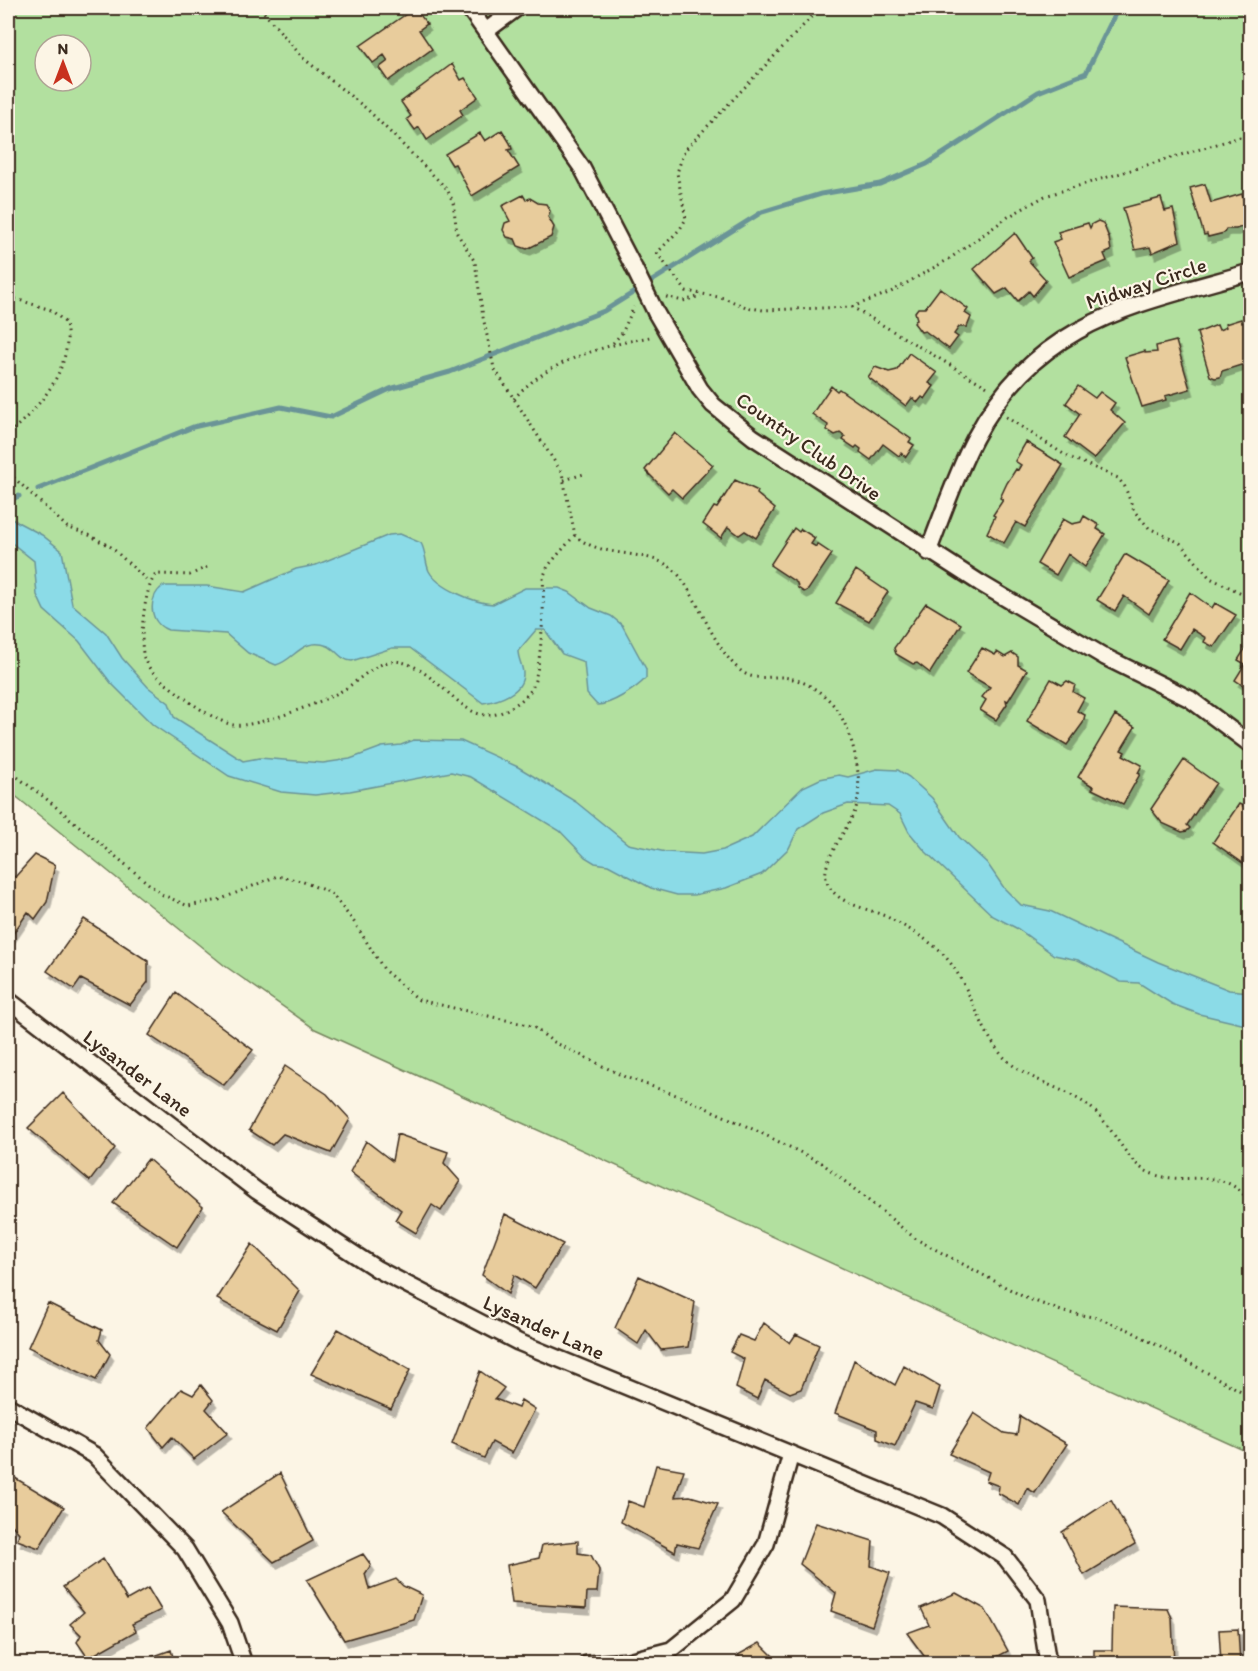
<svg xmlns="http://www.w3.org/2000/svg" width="1258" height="1671" font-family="Itim,sans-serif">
<defs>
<filter id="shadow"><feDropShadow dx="3.5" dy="6" stdDeviation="0" flood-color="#0004"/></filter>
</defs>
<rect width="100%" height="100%" fill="#fcf5e5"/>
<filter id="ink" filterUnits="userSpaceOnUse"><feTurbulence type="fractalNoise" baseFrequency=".0167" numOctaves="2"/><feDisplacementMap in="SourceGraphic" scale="12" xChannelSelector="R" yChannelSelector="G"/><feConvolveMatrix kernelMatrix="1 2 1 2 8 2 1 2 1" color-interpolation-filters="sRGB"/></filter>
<g filter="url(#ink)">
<path fill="#b2e09f" stroke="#76855e" stroke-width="1.5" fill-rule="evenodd" d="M8 8H1250V1453L315 1029 225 966 8 790ZM45 45H81V81H45Z"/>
<path fill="#8bdbe7" stroke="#6b9497" stroke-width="1.5" d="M8 517 42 535 62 551 72 604 106 633 122 658 148 687 169 703 174 717 243 761 259 758 323 763 350 759 382 747 401 745 414 740 461 741 518 767 548 785 576 802 628 844 666 852 702 854 723 850 752 837 803 787 820 779 839 775 848 777 877 769 898 770 909 777 932 798 959 837 987 863 1004 888 1021 905 1050 911 1158 962 1229 990 1250 992V1026L1199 1014 1172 1004 1139 983 1121 982 1078 960 1054 955 1018 929 993 916 925 851 909 832 900 814 888 806 848 804 823 813 798 829 789 848 762 874 726 888 694 895H677L651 888 608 865 595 863 585 857 560 831 471 777 451 772 350 791 315 795 281 792 229 776 153 725 111 683 79 641 44 610 37 595 34 561 8 540Z
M400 534 421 543C426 552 425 562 429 571 438 588 475 603 493 604L525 588H559L569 592 591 608 611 616 622 625 646 669V678C637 688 611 705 597 705L587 694 584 662 562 654 545 630H536L518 651C518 659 523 666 523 674 523 693 498 701 483 703L410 648H392L352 661C340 660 337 650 328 646 302 636 294 661 276 665L248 653 226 634 168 630C149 623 147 598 163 586H207L244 592 296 569 316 565 389 535Z"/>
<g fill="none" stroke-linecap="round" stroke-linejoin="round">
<path stroke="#6b9497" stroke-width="5" d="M38 489 193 427 281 407 331 417 390 389 450 372 604 311 762 212 821 194 880 184 927 164 1038 92 1086 73 1118 8
M8 501 19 496"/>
</g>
<path fill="#e8cc9c" stroke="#3b2a1e" stroke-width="1.5" filter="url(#shadow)" d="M415 8 427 24 419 30 432 49 388 81 379 68 388 61 384 55 373 63 360 46Z
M452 64 461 80 465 78 478 97 460 110 463 115 427 140 419 127 415 130 407 119 411 116 401 102Z
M502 130 510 143 512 149 508 150 519 167 472 196 455 164 452 165 445 154 480 133 485 141Z
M1205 184 1211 203 1242 194 1250 224 1236 229H1226L1224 233 1208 237 1207 234 1204 235 1190 188Z
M523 195 526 200 530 198 538 203 546 204 550 211 548 217 554 227 551 237 527 249 518 246 515 239 507 237 503 230 505 223 510 221 502 206Z
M1161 198 1165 211 1173 209 1180 241 1152 253 1150 247 1135 250 1123 208Z
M1098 221 1103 223 1109 238 1111 251 1104 254 1107 261 1069 277 1053 242 1061 239 1058 232 1088 223 1090 228 1092 224Z
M1015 233 1032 258 1029 261 1046 280 1033 296 1029 291 1018 301 1007 288 996 294 974 269Z
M940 288 968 309 965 313 971 317 967 327H959L954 334 958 337 949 349 925 331 921 332 914 323 917 319 915 312 918 308H925Z
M1241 319 1242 323 1247 321 1250 332V366L1241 365 1222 371 1220 377 1215 378 1210 376 1197 333 1217 325 1219 330 1226 327 1225 324Z
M1176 341 1190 389 1165 396 1166 400 1142 407 1125 357 1145 351V353L1157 352 1156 346Z
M909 353 937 373 929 383 934 386 925 399 922 397 918 402 912 398 906 406 868 377 875 367 889 372 897 370Z
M831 386 837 391 839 389 911 439 909 442 914 445 906 457 901 453 899 456 883 444 871 460 860 452 861 449 857 446 855 448 843 440 845 437 840 433 835 435 827 430 828 425 812 414Z
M1078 386 1095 398 1100 392 1115 403 1110 410 1125 423 1094 459 1065 437 1080 414 1066 403Z
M675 433 713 465 682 498 672 489 668 493 645 470Z
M1026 442 1063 465 1025 527 1016 522 1004 543 987 533 995 516 993 515 1003 500 1000 498 1007 483 1016 469 1018 470 1021 465 1015 461Z
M735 480 758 491 757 494 775 509 756 538 745 531 739 535 728 527 721 538 703 524 714 507 717 508Z
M1084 516 1099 525 1097 529 1105 534 1085 567 1068 554 1056 575 1037 564 1063 519 1072 524 1081 522Z
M794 528 799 532 801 529 815 538 811 544 816 547 817 544 832 554 808 590 804 592 798 588 797 583 770 565Z
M1125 554 1169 580 1149 614 1124 596 1115 611 1097 600Z
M856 570 888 592 869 621 836 603Z
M1190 592 1212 608 1215 603 1236 615 1214 647 1204 642 1206 638 1192 629 1180 649 1162 639Z
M926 603 961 624 930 673 917 663 913 664 896 654 894 648Z
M1250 641V690L1235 680 1245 664 1238 660Z
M982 648 995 655 997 652 1005 657 1012 653 1018 657V665L1027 670 1008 701 1006 700 1007 704 996 720 980 710 986 700 982 697 990 687 966 673Z
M1051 679 1062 685 1067 681 1075 685 1073 692 1084 698 1077 711 1085 715 1083 723 1067 745 1027 721Z
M1115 715 1135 727 1121 750 1125 752 1123 755 1142 765 1138 773 1140 774 1123 804 1092 789 1094 787 1078 777Z
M1184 760 1216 783 1187 825 1190 828 1187 831 1182 832 1162 823 1151 809Z
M1247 801 1250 803V868L1213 842 1239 804 1243 806Z
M35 855 55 865 47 902 35 919 28 912 8 941V872L15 877Z
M84 919 148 961V982L130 1005 81 979 74 989 47 971Z
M176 993 253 1050 224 1085 149 1035Z
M285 1066 327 1094 350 1119 331 1153 283 1134 272 1145 249 1130Z
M63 1093 115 1148 90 1181 28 1128Z
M397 1134 448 1152 444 1163 460 1181 441 1211 432 1205 416 1233 395 1220 401 1210 350 1172 366 1141 392 1161Z
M148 1159 203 1207 177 1247 113 1203Z
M505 1214 563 1244 535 1288 514 1275 508 1294 482 1275Z
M252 1244 300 1291 277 1330 217 1299Z
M639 1276 695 1302 688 1347 661 1350 646 1330 638 1344 615 1328Z
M48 1303 102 1330 99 1340 110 1354 96 1380 28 1347Z
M764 1323 790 1343 796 1334 819 1345 801 1389 790 1393 765 1380 757 1399 736 1388 744 1359 730 1352 739 1335 754 1341Z
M338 1329 410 1370 391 1409 311 1374Z
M854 1360 895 1385 904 1366 940 1387 933 1409 915 1403 895 1446 877 1439V1430L835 1413Z
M480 1371 504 1388 495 1399 518 1408 521 1400 535 1409 512 1453 492 1442 484 1458 452 1444Z
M201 1385 213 1400 206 1409 228 1433 194 1459 172 1437 163 1447 148 1428 181 1389 193 1395Z
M974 1413 1004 1433 1017 1435 1020 1416 1067 1444 1035 1493 1027 1488 1019 1505 998 1493 999 1486 986 1481 989 1472 949 1454Z
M656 1465 684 1470 675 1497 690 1496 718 1504 698 1548 677 1543 675 1552 621 1522 628 1501 644 1507Z
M280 1473 313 1541 274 1562 221 1512Z
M10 1475 64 1507 39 1548 17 1540 19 1533 12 1525 8 1534V1479Z
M1111 1500 1135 1544 1084 1575 1062 1532Z
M816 1523 873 1541 871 1566 890 1573 872 1626 831 1611 836 1593 800 1564Z
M578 1541V1553L591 1555 599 1570 597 1592H587L586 1608 512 1603 507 1565 539 1558 542 1545Z
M363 1554 371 1565 365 1574 369 1589 396 1579 403 1586 422 1595 414 1620 344 1640 307 1580Z
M103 1559 127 1600 148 1588 161 1610 132 1624 136 1631 88 1658 77 1642 81 1635 70 1624 84 1612 63 1587Z
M956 1593 985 1609 1008 1651 984 1664H930L907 1633 929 1625 921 1608Z
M1113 1607 1168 1609 1172 1618 1174 1664H1094V1650H1112Z
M1238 1629 1240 1664H1211L1221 1663 1219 1630Z
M760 1643 781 1664H745L738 1655Z
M171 1650 175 1664H132Z"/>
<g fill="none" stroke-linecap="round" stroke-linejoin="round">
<g stroke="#3b2a1e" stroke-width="20">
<path id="street" d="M469 8 582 168 634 268
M486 31 517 8
M656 313 700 389 713 405 753 437 980 583 1105 657 1190 699 1250 744
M928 552C943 514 956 474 975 438 1039 319 1133 306 1250 272
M8 1000 257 1191 377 1269 518 1342 942 1516 1005 1557 1038 1600 1048 1664
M8 1406 94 1455 185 1549 230 1623 244 1664
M587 1664 628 1661 671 1650 733 1600 766 1544 791 1454"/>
</g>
<path stroke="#3b2a1e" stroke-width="3" stroke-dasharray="1.5 4.5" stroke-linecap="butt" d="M260 8 303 58 368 110 447 189 453 202 457 233 475 262 483 317 494 368 562 473 575 535C598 558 640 549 667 565 693 579 710 647 741 671 753 681 769 676 783 677 803 679 826 693 837 710 853 733 864 780 856 808 849 829 819 862 827 882 836 906 872 908 891 919 908 928 927 939 941 952 973 984 979 1037 1009 1062 1032 1082 1066 1088 1090 1107 1112 1124 1125 1160 1146 1171 1182 1190 1223 1161 1250 1203
M820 8 684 151 677 173 686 219 680 229 657 253 686 291 724 298 746 307 763 310 852 307 989 388
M8 289 16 299 51 310 66 323C74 368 40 407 8 434
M666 297 683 301 701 296
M852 307 891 292 949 259 1008 217 1045 196 1250 134
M613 343 622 333 634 307
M514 399C544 362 605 345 650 337
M1006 417 1065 455 1118 478 1125 487 1134 511 1149 528 1180 543 1210 578 1250 597
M8 467 12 476 67 527 89 535 111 547 149 582
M564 480 587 473
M207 567 190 575 156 574C144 588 139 640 144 658 149 674 170 686 182 696 193 705 220 723 234 725 256 728 326 701 345 689 359 680 371 667 388 662 418 655 449 699 472 711 483 717 496 716 506 710 515 705 525 699 531 690 541 676 545 598 543 578L548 566 575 535
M8 770 44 797 161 894 188 906 219 900 277 876 301 881 331 893 354 922 385 971 419 1000 532 1026 552 1041 625 1077 682 1097 757 1131 822 1163 916 1239 1026 1298 1064 1312 1098 1318 1129 1330 1250 1396"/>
<use href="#street" stroke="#fcf5e5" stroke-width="15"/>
<g stroke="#3b2a1e" stroke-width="20" stroke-linecap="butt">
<path id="street-bridge" d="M634 268 656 313"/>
</g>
<use href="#street-bridge" stroke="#fcf5e5" stroke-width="15"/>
</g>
</g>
<g text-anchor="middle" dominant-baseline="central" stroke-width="4.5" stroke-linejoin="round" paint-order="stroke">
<g font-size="21" fill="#3b2a1e" stroke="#fcf5e5">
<text transform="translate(1146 283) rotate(-18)">Midway Circle</text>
<text transform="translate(809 446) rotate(35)">Country Club Drive</text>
<text transform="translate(138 1073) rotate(37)">Lysander Lane</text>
<text transform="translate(544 1327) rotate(24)">Lysander Lane</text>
</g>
</g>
<rect width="1258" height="1671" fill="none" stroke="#fcf5e5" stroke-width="30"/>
<rect x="15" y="15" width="1228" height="1641" fill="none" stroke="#3b2a1e" stroke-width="2" filter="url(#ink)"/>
<g transform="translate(63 63)"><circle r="28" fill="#fcf5e5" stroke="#afa495" stroke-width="1.5"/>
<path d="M0-4.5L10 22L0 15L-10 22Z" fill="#c8321e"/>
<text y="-9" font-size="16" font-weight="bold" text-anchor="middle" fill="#3b2a1e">N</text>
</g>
</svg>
